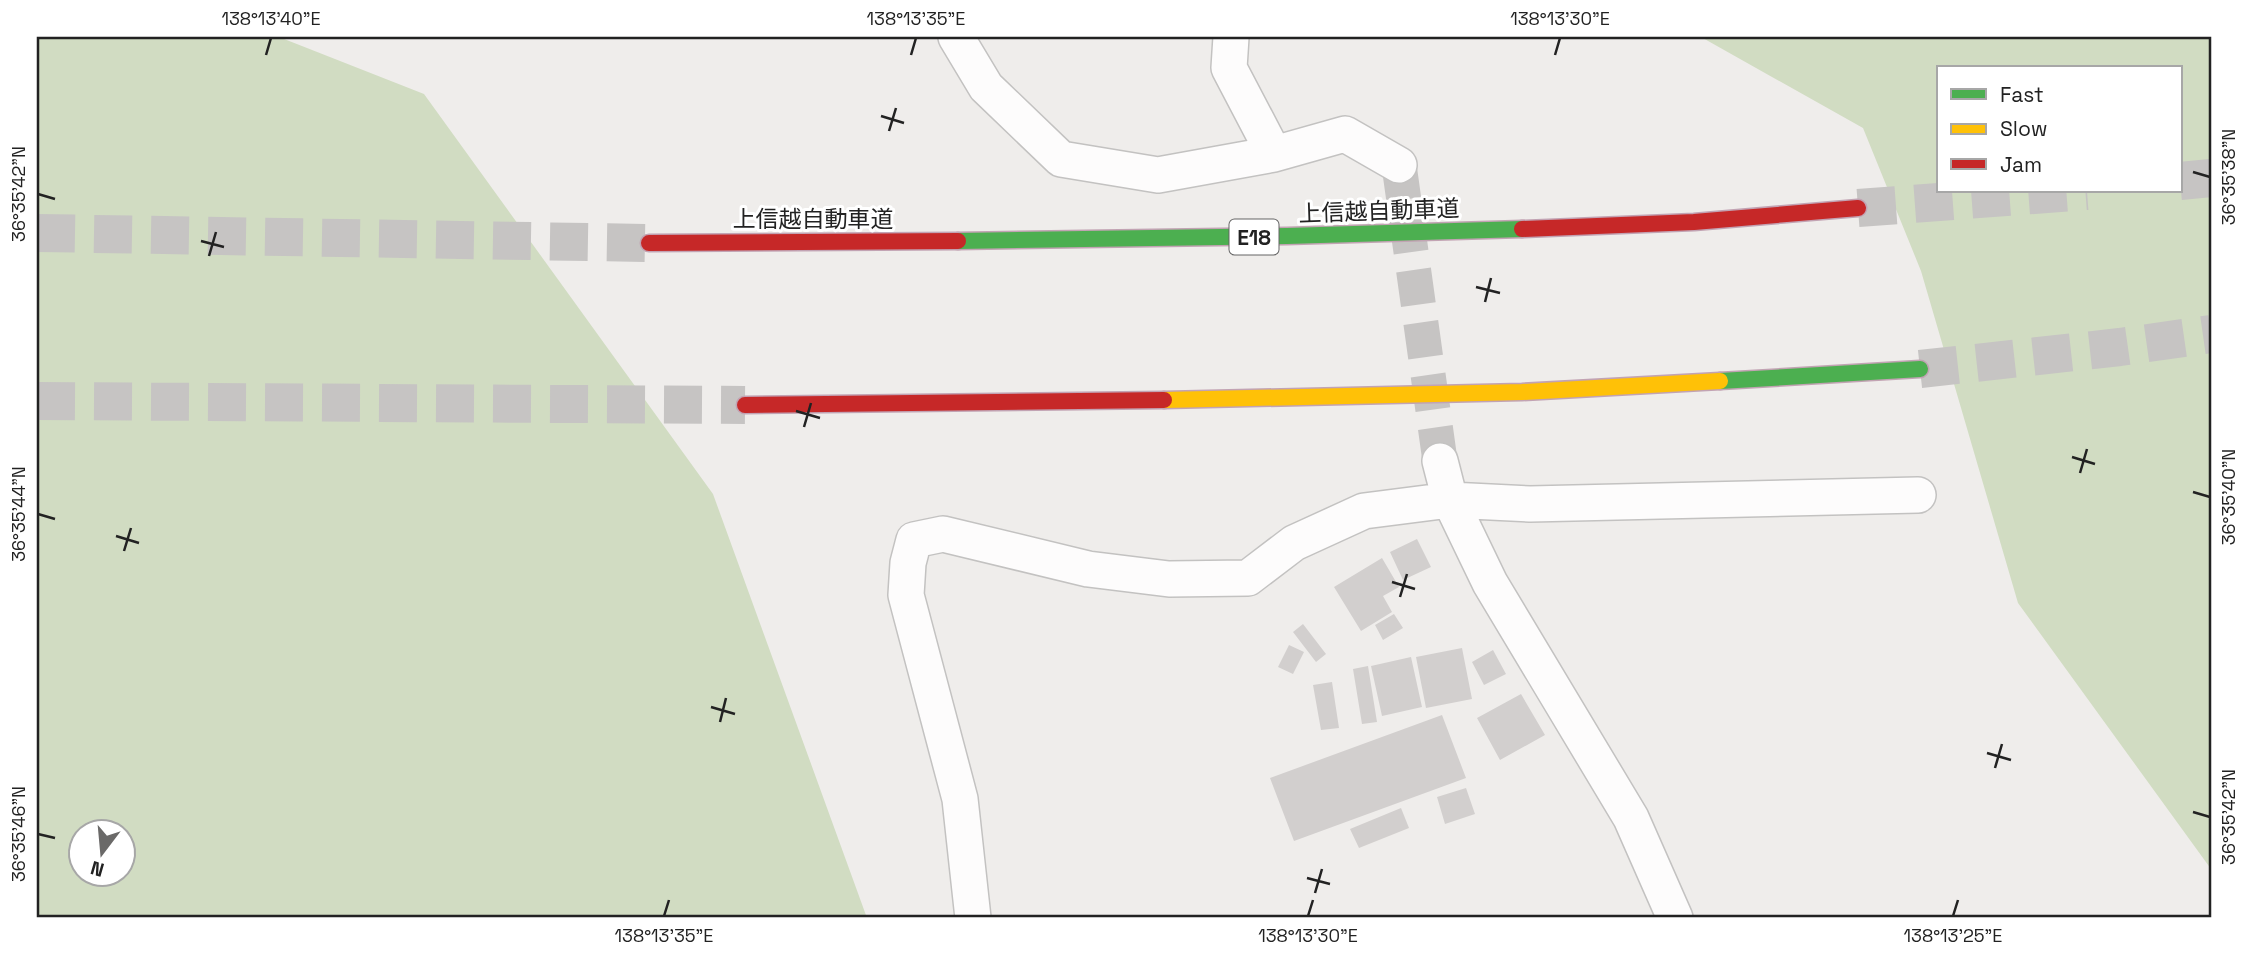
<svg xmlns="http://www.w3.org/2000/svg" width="2248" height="955" font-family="'Space Grotesk','Noto Sans JP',sans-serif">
<rect width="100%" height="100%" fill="#efedeb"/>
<path fill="#d1dcc2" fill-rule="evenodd" d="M37 37H279L424 94 713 494 867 918H37ZM80 832H122V874H80Z
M1701 37H2211V869L2018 603 1921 271 1863 128ZM1938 68H2180V191H1938Z"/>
<path fill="#d2cfce" d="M1417 539 1431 567 1403 580 1390 552Z
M1382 558 1399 587 1383 596 1392 612 1361 631 1334 587Z
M1394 614 1403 628 1383 640 1375 625Z
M1303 624 1326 654 1316 662 1293 632Z
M1289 645 1304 652 1293 674 1278 667Z
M1462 648 1472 699 1426 708 1416 657Z
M1493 650 1506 674 1484 685 1472 662Z
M1411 657 1422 707 1382 716 1371 666Z
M1368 666 1377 722 1362 724 1353 669Z
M1332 682 1339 728 1321 730 1313 685Z
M1521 694 1545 735 1500 760 1477 718Z
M1442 715 1466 778 1294 841 1270 778Z
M1466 788 1475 814 1445 824 1437 797Z
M1401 808 1409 828 1359 848 1350 829Z"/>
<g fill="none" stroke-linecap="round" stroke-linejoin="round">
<path stroke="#c6c4c3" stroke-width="35" stroke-dasharray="35 18" stroke-linecap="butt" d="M1399 165 1440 461"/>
<path stroke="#c6c4c3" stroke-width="38" stroke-dasharray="38 19" stroke-linecap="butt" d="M2180 181 2211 178
M1858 208 2087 191
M37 233 649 243
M1920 369 2120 347 2211 334
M37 401 745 405"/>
<g stroke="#c3c2c1" stroke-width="38">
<path id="street" d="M956 37 986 87 1061 159 1158 175 1274 154 1345 134 1399 165
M1231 37 1229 68 1274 154
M1440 461 1450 500 1490 583 1631 818 1675 918
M973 918 960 799 906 595 908 563 914 540 943 534 1088 569 1169 579 1248 578 1294 543 1364 511 1450 500 1530 504 1918 495"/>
</g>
<g stroke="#c2a3b3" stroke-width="19">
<path id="fast" d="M958 241 1287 236 1522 229
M1720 381 1920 369"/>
</g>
<g stroke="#c2a3b3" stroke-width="19">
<path id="slow" d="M1164 400 1522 392 1720 381"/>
</g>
<g stroke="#c2a3b3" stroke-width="19">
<path id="jam" d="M1522 229 1694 222 1858 208
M649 243 958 241
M745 405 1164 400"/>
</g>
<use href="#street" stroke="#fdfcfc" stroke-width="35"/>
<use href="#fast" stroke="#4caf50" stroke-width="16"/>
<use href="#slow" stroke="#ffc107" stroke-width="16"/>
<use href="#jam" stroke="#c62828" stroke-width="16"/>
</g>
<path fill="none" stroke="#222" stroke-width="2.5" d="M266 55 271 38M911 55 916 38M1555 55 1560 38M881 116 904 123M889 131 896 108M2193 172 2210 177M38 194 55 199M201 241 224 247M209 256 216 232M1476 287 1500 293M1485 302 1491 278M796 411 820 418M804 427 811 403M2072 457 2095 464M2080 473 2087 449M2193 492 2210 497M38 514 55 519M116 536 139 543M124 551 131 528M1392 582 1415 589M1400 597 1407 574M711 707 735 714M720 722 726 698M1987 753 2011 760M1995 768 2002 744M2193 812 2210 817M38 834 55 838M1307 878 1330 884M1315 893 1322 869M664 916 669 900M1308 916 1313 900M1953 916 1958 900"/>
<g text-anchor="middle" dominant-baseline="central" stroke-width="6" stroke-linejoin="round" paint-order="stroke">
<rect fill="#fff" stroke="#646464" stroke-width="2" x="1229.5" y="219.5" width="49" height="35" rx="5"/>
<g font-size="21" font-weight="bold" fill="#222">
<text x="1254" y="237">E18</text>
</g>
<g font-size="23" fill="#222" stroke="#fff">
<text transform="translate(1379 211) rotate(-2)">上信越自動車道</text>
<text x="813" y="219">上信越自動車道</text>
</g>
</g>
<rect width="2248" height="955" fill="none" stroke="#ffffff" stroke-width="77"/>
<rect x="1937" y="66" width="245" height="126" fill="#ffffff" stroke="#a7a7a7" stroke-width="2"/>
<rect x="1951" y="89" width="35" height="10" fill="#4caf50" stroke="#a7a7a7" stroke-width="2"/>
<text x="2000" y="102" font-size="21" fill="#222222">Fast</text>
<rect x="1951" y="124" width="35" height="10" fill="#ffc107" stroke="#a7a7a7" stroke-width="2"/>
<text x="2000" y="136" font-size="21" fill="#222222">Slow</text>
<rect x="1951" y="159" width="35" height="10" fill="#c62828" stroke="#a7a7a7" stroke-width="2"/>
<text x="2000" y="172" font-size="21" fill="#222222">Jam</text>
<g transform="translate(102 853) rotate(196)"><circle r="33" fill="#ffffff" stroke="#a7a7a7" stroke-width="2"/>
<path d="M0-5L12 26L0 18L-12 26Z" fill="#6a6968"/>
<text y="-10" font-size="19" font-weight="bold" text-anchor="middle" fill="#222222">N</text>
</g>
<rect x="38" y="38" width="2172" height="878" fill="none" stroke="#222" stroke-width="2.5"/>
<g font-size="18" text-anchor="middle" fill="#222">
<text x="271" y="25">138°13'40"E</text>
<text x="916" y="25">138°13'35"E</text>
<text x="1560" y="25">138°13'30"E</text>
<text transform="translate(2229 177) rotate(-90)" y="6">36°35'38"N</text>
<text transform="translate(19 194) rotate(-90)" y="6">36°35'42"N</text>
<text transform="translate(2229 497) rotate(-90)" y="6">36°35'40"N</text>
<text transform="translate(19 514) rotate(-90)" y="6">36°35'44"N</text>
<text transform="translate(2229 817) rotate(-90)" y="6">36°35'42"N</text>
<text transform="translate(19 834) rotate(-90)" y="6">36°35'46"N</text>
<text x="664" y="942">138°13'35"E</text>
<text x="1308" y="942">138°13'30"E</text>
<text x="1953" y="942">138°13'25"E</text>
</g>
</svg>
